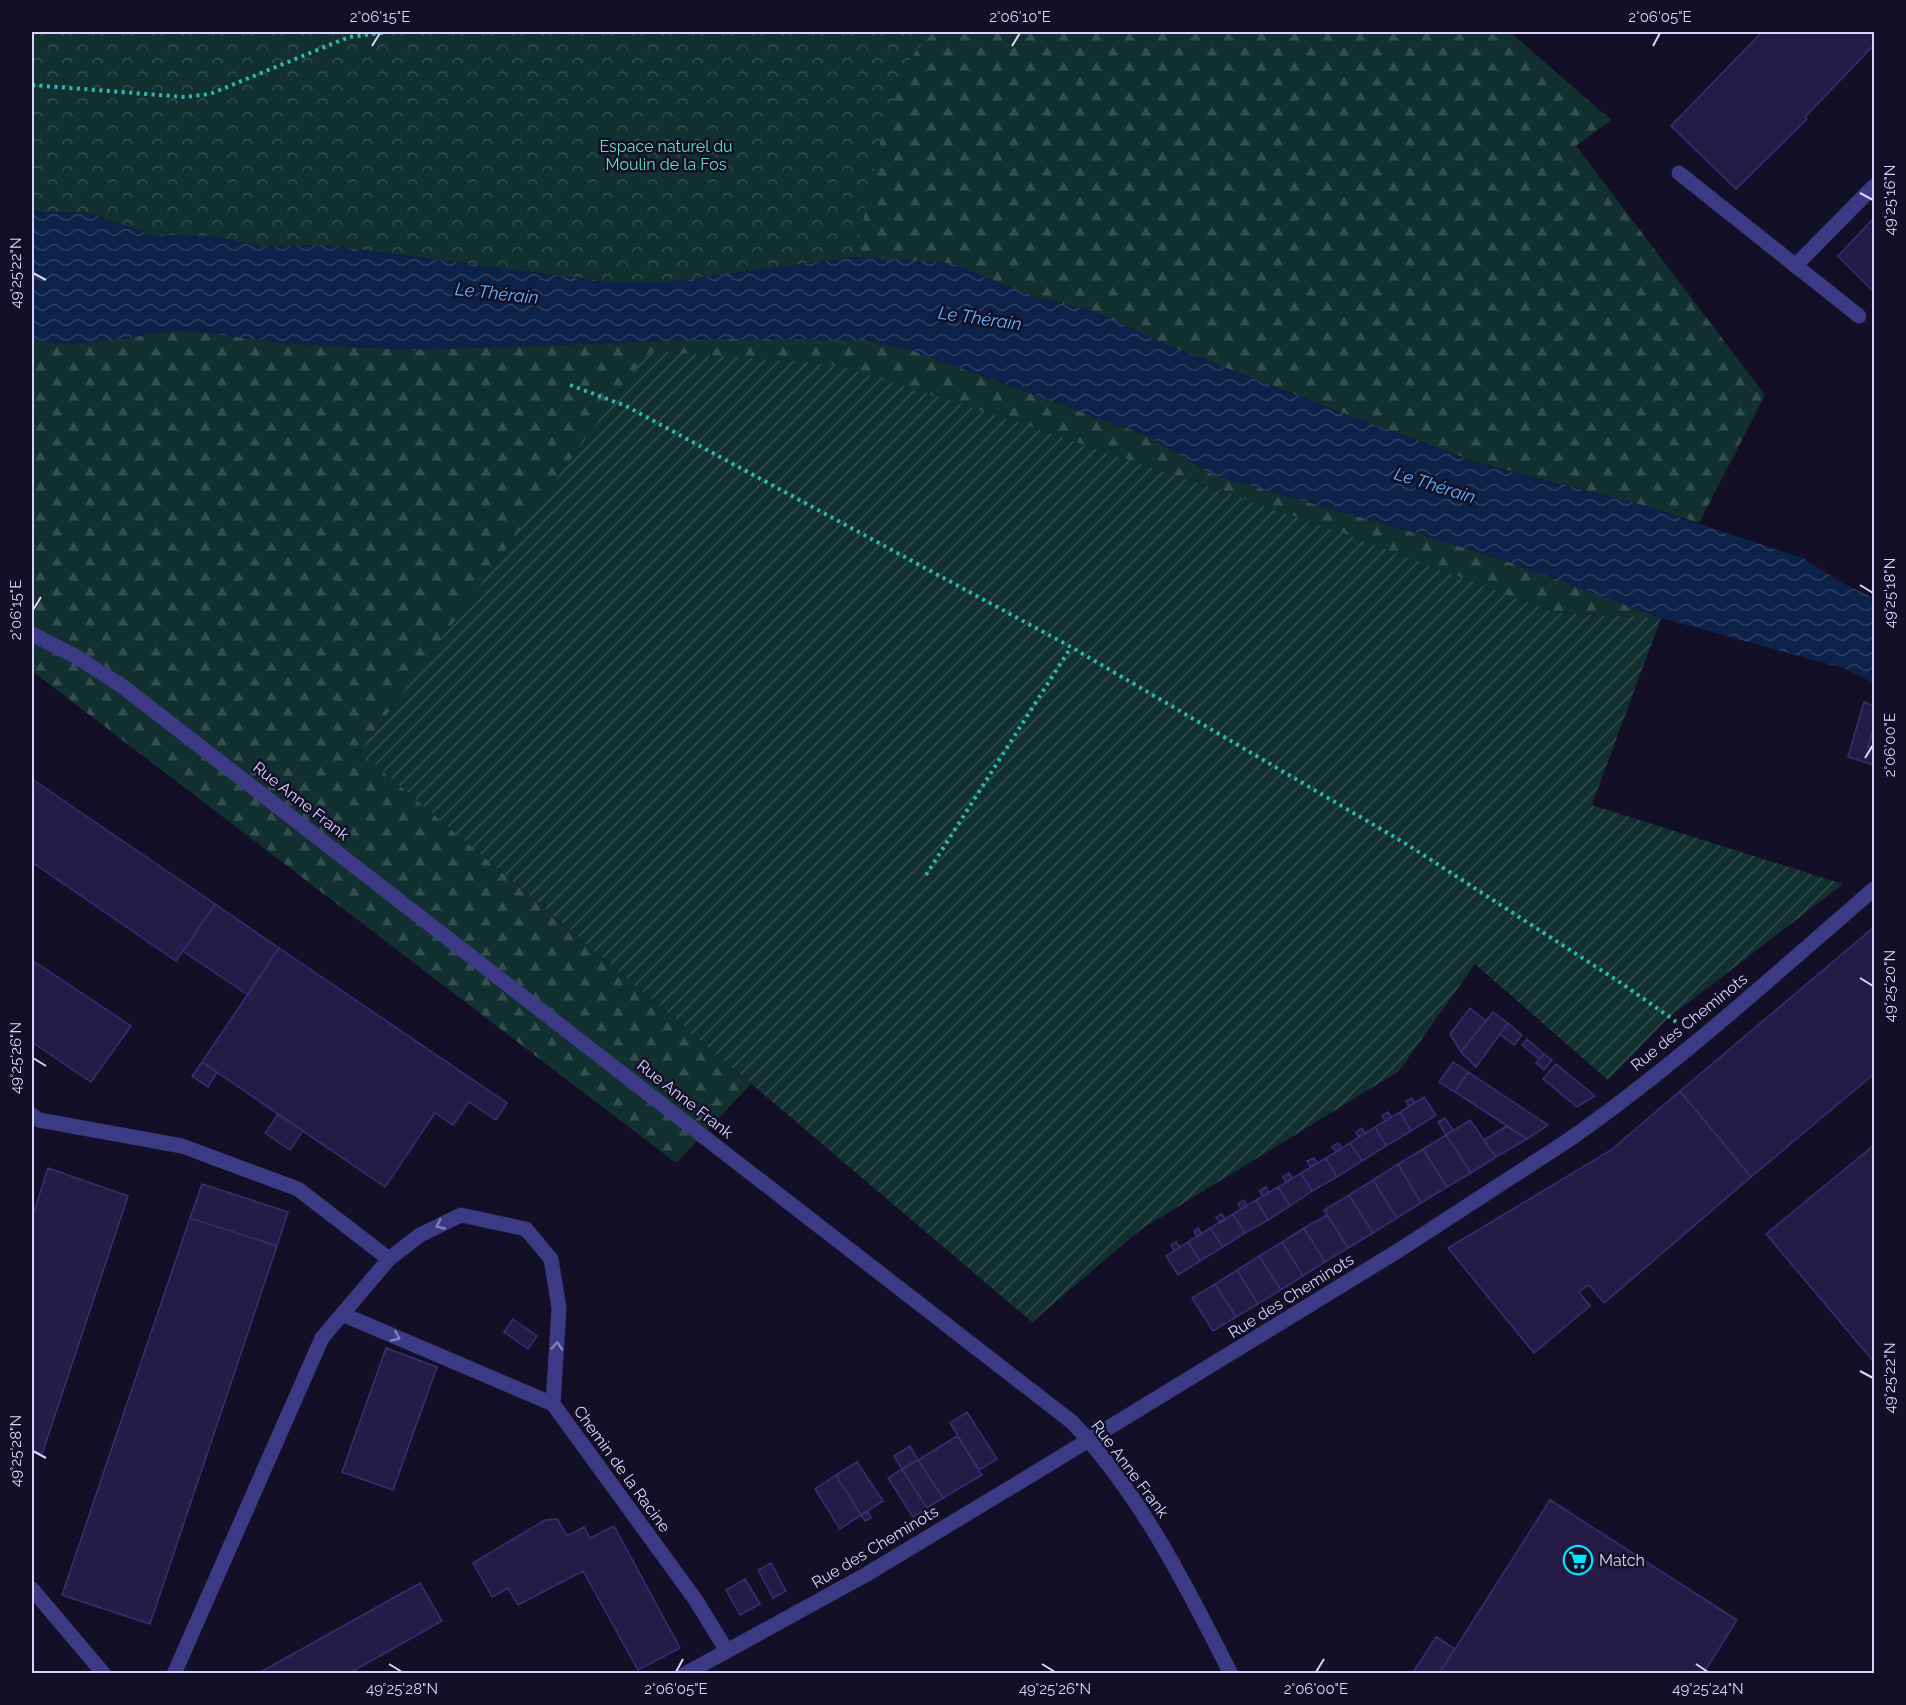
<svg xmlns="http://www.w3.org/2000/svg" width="1906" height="1705" font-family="Raleway,sans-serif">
<defs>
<pattern id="forest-firs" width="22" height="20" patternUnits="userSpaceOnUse" patternTransform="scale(1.5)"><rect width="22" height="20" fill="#12302f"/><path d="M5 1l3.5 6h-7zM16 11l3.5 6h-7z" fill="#344d4e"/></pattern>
<pattern id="park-crowns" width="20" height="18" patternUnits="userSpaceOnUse" patternTransform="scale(1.5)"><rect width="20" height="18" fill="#12302f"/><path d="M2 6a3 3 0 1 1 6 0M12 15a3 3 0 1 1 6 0" fill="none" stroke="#344d4e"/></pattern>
<pattern id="garden-furrows" width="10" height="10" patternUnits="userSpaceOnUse" patternTransform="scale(1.5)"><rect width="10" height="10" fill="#12302f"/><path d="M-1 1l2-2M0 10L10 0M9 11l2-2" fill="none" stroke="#344d4e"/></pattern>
<pattern id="water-waves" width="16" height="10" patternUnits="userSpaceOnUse" patternTransform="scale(1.5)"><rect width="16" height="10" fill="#0c2248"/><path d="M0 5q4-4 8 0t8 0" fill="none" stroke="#2f4163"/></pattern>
</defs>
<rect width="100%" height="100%" fill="#130f26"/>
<path fill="url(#forest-firs)" d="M933 32H1510L1611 120 1576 146 1765 395 1699 523 1649 507 1476 462 1345 414 1167 345 1098 313 1036 297 950 264 855 257 884 124 914 53Z
M181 330 284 343 411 350 720 339 867 340 913 351 1146 435 1213 475 1419 534 1509 562 1661 618 1555 613 1332 529 1023 424 652 351 640 364 360 752 751 1084 676 1163 32 671V341C82 347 131 337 181 330Z"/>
<path fill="url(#park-crowns)" d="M32 32H933L914 53 884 124 855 257 676 281H601L323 245 267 247 210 236 152 235 89 213 44 212 32 209Z"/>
<path fill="url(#garden-furrows)" d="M652 351 837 365 1023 424 1332 529 1555 613 1661 618 1592 805 1843 884 1668 1018 1608 1080 1475 964 1399 1071 1140 1230 1032 1322 360 752 640 363Z"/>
<path fill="url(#water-waves)" d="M32 209 44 212 89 213 152 235 210 236 267 247 323 245 601 281H676L855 257 950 263 1036 297 1098 313 1167 345 1345 414 1476 462 1649 507 1803 558 1842 583 1874 598V683L1843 668 1661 618 1509 562 1419 534 1213 475 1146 435 913 351 867 340 720 339 411 350 284 343 181 330 89 343 56 344 32 341Z"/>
<path fill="#241b47" stroke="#3b2d73" stroke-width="1.5" d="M1762 32H1874V45L1805 117 1807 119 1736 189 1671 126Z
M1874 218V292L1838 256Z
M1864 702 1874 706V726L1868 747 1874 749V765L1848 757Z
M1874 726V749L1868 747Z
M32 779 215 904 176 961 32 862Z
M215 904 279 948 248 995 183 951Z
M1874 927V1074L1751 1177 1680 1091Z
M279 948 507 1103 496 1120 469 1102 453 1125 435 1113 385 1187 202 1062Z
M32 960 131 1026 91 1082 32 1042Z
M1470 1008 1486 1021 1461 1052 1450 1034Z
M1493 1012 1508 1023 1476 1067 1461 1052Z
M1508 1023 1522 1035 1514 1045 1500 1034Z
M1527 1039 1544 1054 1539 1059 1522 1045Z
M1544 1054 1552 1060 1544 1070 1536 1063Z
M202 1062 217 1072 208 1087 192 1076Z
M1453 1062 1468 1072 1455 1092 1439 1082Z
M1556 1064 1595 1096 1577 1107 1543 1079Z
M1468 1072 1548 1125 1527 1139 1455 1092Z
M1680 1091 1751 1177 1604 1303 1589 1285 1579 1292 1590 1306 1534 1353 1448 1248 1611 1150Z
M1424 1097 1436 1115 1411 1131 1400 1112Z
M1412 1098 1415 1103 1409 1107 1406 1101Z
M1388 1112 1391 1117 1385 1121 1382 1116Z
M1400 1112 1411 1131 1386 1146 1375 1127Z
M278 1114 303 1131 290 1150 265 1133Z
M1445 1118 1453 1130 1446 1135 1438 1122Z
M1470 1120 1496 1157 1471 1173 1446 1135Z
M1507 1126 1527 1139 1496 1157 1484 1140Z
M1375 1127 1386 1146 1362 1161 1350 1143Z
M1362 1128 1365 1133 1359 1137 1356 1132Z
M1446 1135 1471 1173 1447 1187 1423 1149Z
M1338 1143 1342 1148 1336 1151 1332 1147Z
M1350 1143 1362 1161 1337 1177 1326 1158Z
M1874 1145V1362L1766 1234Z
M1423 1149 1447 1187 1421 1203 1398 1164Z
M1314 1158 1317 1163 1310 1167 1307 1161Z
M1326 1158 1337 1177 1312 1191 1301 1173Z
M1398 1164 1421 1203 1397 1218 1373 1180Z
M48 1168 128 1196 42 1454 32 1450V1218Z
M1289 1173 1292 1178 1286 1182 1283 1177Z
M1301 1173 1312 1191 1290 1206 1278 1187Z
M1373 1180 1397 1218 1373 1233 1349 1195Z
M202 1184 288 1212 277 1246 190 1218Z
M1266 1187 1269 1193 1263 1196 1259 1191Z
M1278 1187 1290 1206 1268 1220 1256 1200Z
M1349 1195 1373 1233 1348 1248 1324 1210Z
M1244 1200 1247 1206 1241 1209 1238 1204Z
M1256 1200 1268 1220 1245 1233 1233 1214Z
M1222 1214 1225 1220 1220 1223 1216 1217Z
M1233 1214 1245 1233 1223 1247 1210 1228Z
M1327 1215 1348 1248 1325 1262 1304 1228Z
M190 1218 277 1246 150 1624 62 1595Z
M1198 1228 1202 1234 1197 1237 1194 1231Z
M1210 1228 1223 1247 1200 1261 1188 1242Z
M1304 1228 1325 1262 1303 1276 1282 1242Z
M1176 1242 1180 1247 1174 1251 1171 1245Z
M1188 1242 1200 1261 1178 1275 1166 1256Z
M1282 1242 1303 1276 1281 1290 1259 1256Z
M1259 1256 1281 1290 1258 1304 1237 1270Z
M1237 1270 1258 1304 1236 1317 1215 1284Z
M1215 1284 1236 1317 1213 1331 1192 1298Z
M513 1319 537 1336 528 1349 504 1332Z
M386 1348 437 1367 393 1490 342 1472Z
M967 1412 997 1459 979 1470 950 1423Z
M957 1436 982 1475 943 1498 918 1460Z
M910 1446 918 1460 902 1469 894 1456Z
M918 1460 943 1498 927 1508 902 1469Z
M857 1462 883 1501 861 1515 836 1475Z
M902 1469 927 1508 913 1517 888 1478Z
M836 1475 861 1515 840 1529 815 1489Z
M1550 1500 1737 1620 1703 1674H1439Z
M868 1512 871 1518 865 1521 861 1515Z
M557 1519 567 1536 584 1527 590 1538 614 1526 680 1648 638 1670 583 1571 518 1605 508 1588 492 1597 473 1563 545 1520Z
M771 1563 786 1591 773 1598 758 1570Z
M745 1579 760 1604 740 1615 726 1590Z
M420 1583 442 1621 348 1674H257Z
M1436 1637 1455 1649 1439 1674H1412Z"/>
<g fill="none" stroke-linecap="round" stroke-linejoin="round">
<path stroke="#2fb8b0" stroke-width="4" stroke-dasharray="3 4.5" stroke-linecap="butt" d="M32 85 185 97 210 94 349 37 388 32
M570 385 626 406 1071 647 1408 845 1621 983 1678 1023
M926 875 1071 647"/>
<path stroke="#3d3a85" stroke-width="15" d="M32 1115 39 1120 182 1146 298 1189 389 1259
M342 1314 553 1404
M32 1589 104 1674
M174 1674 322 1338 389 1259 420 1235 461 1215 526 1229 551 1259 559 1308 553 1404 695 1599 727 1651"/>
<path stroke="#3d3a85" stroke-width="15" d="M1679 173 1859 316
M1795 266 1874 186
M32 634 75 656 122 686 1072 1422C1141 1495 1186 1585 1231 1674
M685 1674 867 1574 1033 1474 1401 1249 1567 1141C1675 1066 1774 975 1874 889"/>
</g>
<defs><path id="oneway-chevron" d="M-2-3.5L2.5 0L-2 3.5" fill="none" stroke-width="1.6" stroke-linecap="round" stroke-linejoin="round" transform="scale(1.5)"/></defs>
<g stroke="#837fbc">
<use href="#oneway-chevron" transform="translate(440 1225) rotate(155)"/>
<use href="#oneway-chevron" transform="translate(396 1337) rotate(23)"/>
<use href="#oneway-chevron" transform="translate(557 1346) rotate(-86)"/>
</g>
<path fill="none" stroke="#d9d4ff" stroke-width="2" d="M372 46 380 33M1012 46 1020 33M1653 46 1660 33M1860 193 1873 200M33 273 46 280M1860 585 1873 593M33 610 41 597M1865 758 1873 745M1860 978 1873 986M33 1058 46 1066M1860 1371 1873 1378M33 1451 46 1458M389 1664 402 1672M1042 1664 1055 1672M1696 1664 1708 1672M676 1672 683 1659M1316 1672 1324 1659"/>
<defs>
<g id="supermarket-ring" transform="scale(1.5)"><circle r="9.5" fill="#130f26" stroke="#00e5ff" stroke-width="1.5"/><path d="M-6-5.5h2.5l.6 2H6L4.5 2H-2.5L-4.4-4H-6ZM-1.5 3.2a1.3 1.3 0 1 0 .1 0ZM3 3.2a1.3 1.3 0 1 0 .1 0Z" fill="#00e5ff"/></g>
</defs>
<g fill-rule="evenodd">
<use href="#supermarket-ring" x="1578" y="1560"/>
</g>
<g text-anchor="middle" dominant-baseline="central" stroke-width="5" stroke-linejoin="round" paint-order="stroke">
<g font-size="16" fill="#5fe0c0" stroke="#130f26">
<text x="666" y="146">Espace naturel du<tspan x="666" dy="18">Moulin de la Fos</tspan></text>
</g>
<g font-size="16" fill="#d9d4ff" stroke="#130f26">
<text transform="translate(301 801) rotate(38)">Rue Anne Frank</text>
<text transform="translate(1689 1022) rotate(-39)">Rue des Cheminots</text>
<text transform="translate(685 1099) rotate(38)">Rue Anne Frank</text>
<text transform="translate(1291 1296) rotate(-32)">Rue des Cheminots</text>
<text transform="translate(622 1469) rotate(54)">Chemin de la Racine</text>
<text transform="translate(1130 1469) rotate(53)">Rue Anne Frank</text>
<text transform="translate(875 1547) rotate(-31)">Rue des Cheminots</text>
</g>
<g font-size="16" fill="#d9d4ff" stroke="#130f26" text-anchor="start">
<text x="1599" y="1560">Match</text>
</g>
<g font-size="18" font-style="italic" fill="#62b6ff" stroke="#130f26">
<text transform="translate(497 293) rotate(6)">Le Thérain</text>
<text transform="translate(980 318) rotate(8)">Le Thérain</text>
<text transform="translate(1435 485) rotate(17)">Le Thérain</text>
</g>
</g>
<rect width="1906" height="1705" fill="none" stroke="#130f26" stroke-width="66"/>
<rect x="33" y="33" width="1840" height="1639" fill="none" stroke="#d9d4ff" stroke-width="2"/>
<g font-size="15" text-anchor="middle" fill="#d9d4ff">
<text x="380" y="22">2°06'15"E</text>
<text x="1020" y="22">2°06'10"E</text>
<text x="1660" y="22">2°06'05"E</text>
<text transform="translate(1890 200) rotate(-90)" y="5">49°25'16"N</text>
<text transform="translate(16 273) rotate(-90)" y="5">49°25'22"N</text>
<text transform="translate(1890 593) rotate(-90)" y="5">49°25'18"N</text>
<text transform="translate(16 610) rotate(-90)" y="5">2°06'15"E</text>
<text transform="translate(1890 745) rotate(-90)" y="5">2°06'00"E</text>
<text transform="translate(1890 986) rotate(-90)" y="5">49°25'20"N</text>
<text transform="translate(16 1058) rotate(-90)" y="5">49°25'26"N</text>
<text transform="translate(1890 1378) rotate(-90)" y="5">49°25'22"N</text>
<text transform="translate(16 1451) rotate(-90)" y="5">49°25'28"N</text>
<text x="402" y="1694">49°25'28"N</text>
<text x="676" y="1694">2°06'05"E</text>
<text x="1055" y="1694">49°25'26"N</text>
<text x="1316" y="1694">2°06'00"E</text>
<text x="1708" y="1694">49°25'24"N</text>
</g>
</svg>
